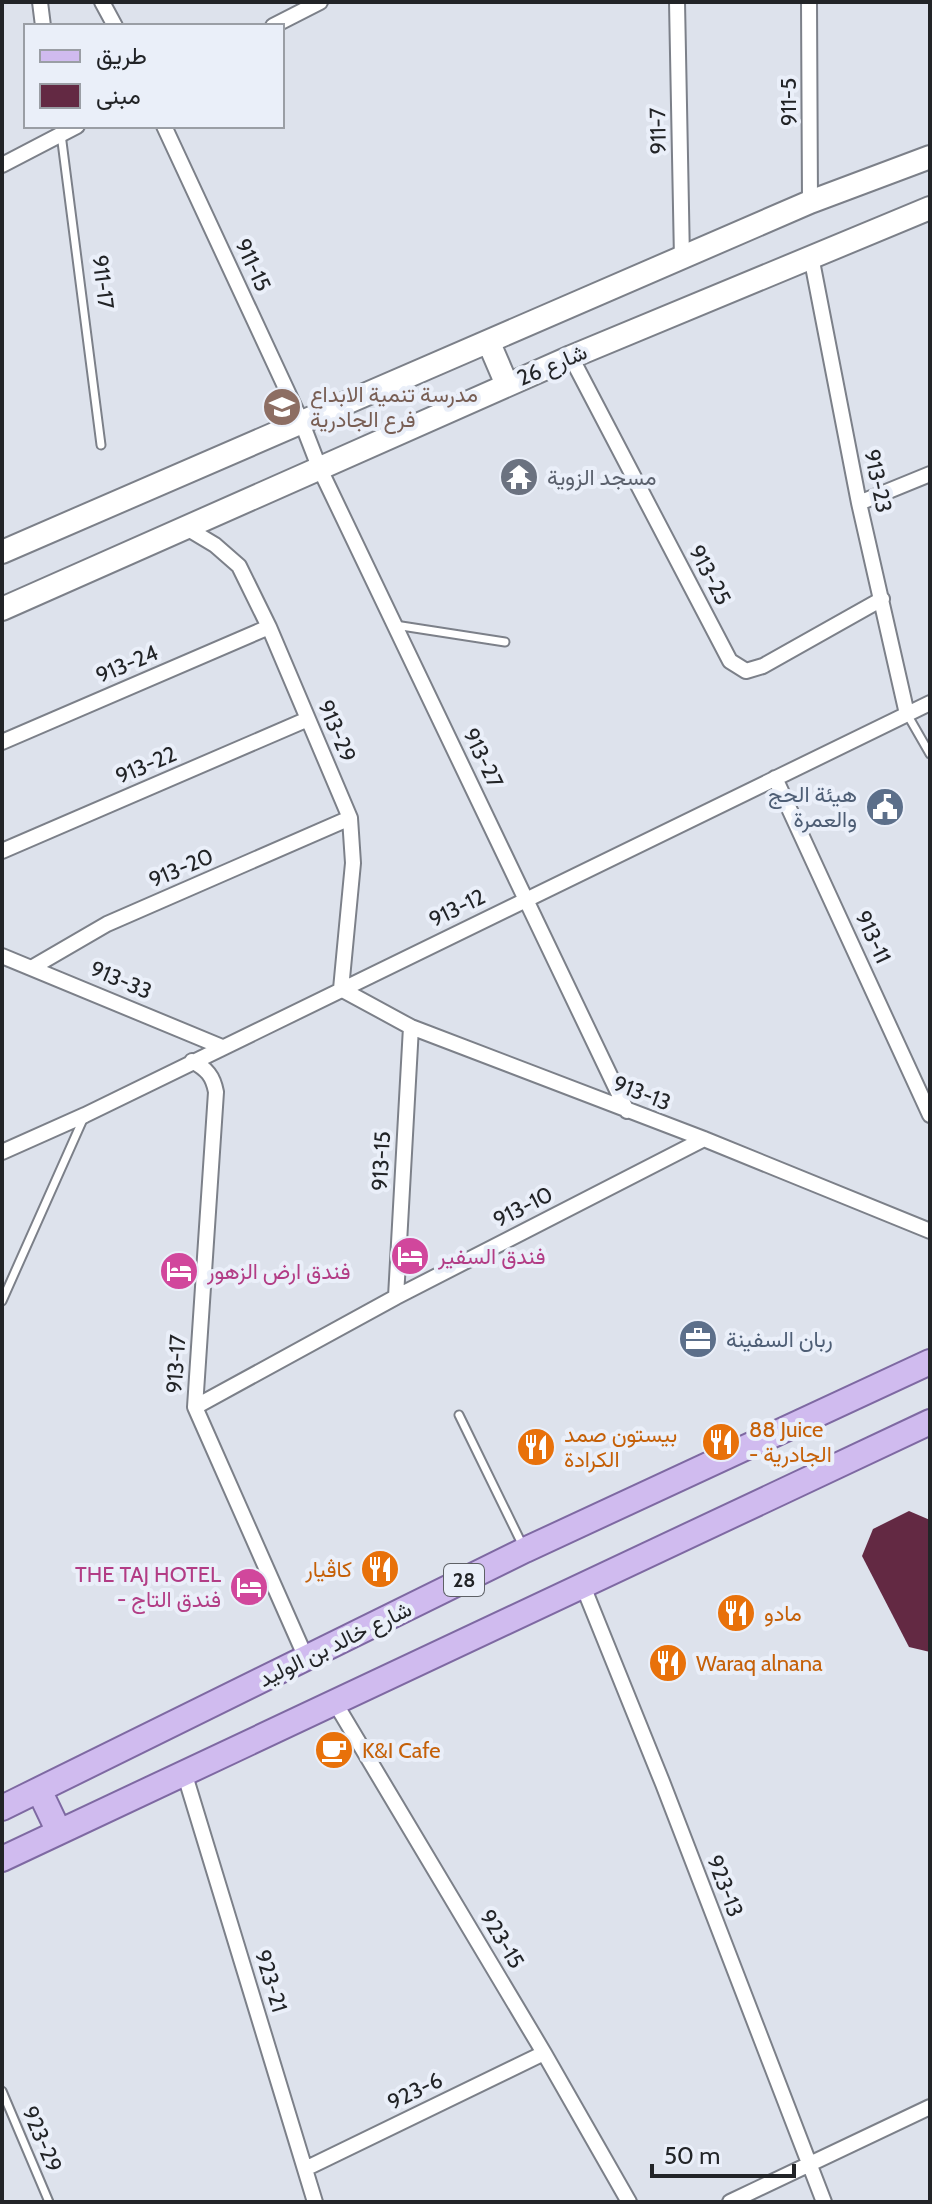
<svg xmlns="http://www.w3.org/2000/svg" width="932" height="2204" font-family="Cabin,Vazirmatn,sans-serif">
<rect width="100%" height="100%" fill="#dde2ec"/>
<path fill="#632943" d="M909 1511 930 1520V1652L909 1647 862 1556 873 1529Z"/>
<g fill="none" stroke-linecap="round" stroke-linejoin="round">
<g stroke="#7c8089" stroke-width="11">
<path id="lane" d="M61 134 101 445
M395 625 505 642
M907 714 930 754
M2 1301 84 1117
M459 1415 522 1544
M2 2091 49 2202"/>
</g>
<g stroke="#7c8089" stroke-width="18">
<path id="street" d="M40 2 43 26
M102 2 115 26
M677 2 682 259
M809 2 810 202
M273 26 320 2
M164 126 302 423 319 467 627 1111
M2 165 77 126
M811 256 859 503 907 714
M571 357 730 661 746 671 763 666 882 599
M859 503 930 474
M185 527 215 545 239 566 269 627 350 818 353 863 341 989 411 1027 704 1139 930 1231
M2 742 269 627
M775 778 930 1115
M2 851 308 719
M2 956 222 1047
M33 967 107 924 350 818
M192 1061C207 1069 213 1076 216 1092L195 1407 306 1658
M2 1152 85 1115 930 703
M396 1297 411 1027
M195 1407 396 1297 704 1139
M583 1586 663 1784 824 2202
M334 1701 544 2053 629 2202
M184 1772 315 2202
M305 2169 544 2053
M730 2202 930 2107"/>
</g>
<g stroke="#7c8089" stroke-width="26">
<path id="secondary" d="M489 343 507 385
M2 552 810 202 930 157
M2 609 571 357 930 208"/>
</g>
<g stroke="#7e69a2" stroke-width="28">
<path id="primary" d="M39 1790 59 1832
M2 1808 525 1550 930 1362
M2 1859 930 1422"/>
</g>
<use href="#lane" stroke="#fff" stroke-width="7"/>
<use href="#street" stroke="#fff" stroke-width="14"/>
<use href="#secondary" stroke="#fff" stroke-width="22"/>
<use href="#primary" stroke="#d0bbef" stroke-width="24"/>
</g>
<defs>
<g id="school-disc" transform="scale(2)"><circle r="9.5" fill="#8d6e63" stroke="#eaeff9"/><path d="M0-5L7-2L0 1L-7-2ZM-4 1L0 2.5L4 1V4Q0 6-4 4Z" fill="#fff"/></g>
<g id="temple-disc" transform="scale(2)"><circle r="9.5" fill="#6b7280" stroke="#eaeff9"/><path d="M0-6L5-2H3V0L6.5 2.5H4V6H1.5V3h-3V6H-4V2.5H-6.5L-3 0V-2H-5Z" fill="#fff"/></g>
<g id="civic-disc" transform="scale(2)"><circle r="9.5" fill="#5c6f8a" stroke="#eaeff9"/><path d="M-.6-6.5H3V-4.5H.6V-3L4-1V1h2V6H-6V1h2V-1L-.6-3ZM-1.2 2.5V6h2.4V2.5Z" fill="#fff"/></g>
<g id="hotel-disc" transform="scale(2)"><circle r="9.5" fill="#d1479c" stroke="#eaeff9"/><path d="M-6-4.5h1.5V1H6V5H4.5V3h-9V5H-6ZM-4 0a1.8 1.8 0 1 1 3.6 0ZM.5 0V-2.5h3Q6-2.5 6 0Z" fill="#fff"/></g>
<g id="office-disc" transform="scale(2)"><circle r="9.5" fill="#5c6f8a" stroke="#eaeff9"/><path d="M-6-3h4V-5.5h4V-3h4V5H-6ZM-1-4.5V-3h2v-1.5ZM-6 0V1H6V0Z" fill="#fff"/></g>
<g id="restaurant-disc" transform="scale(2)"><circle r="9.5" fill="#e8710a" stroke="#eaeff9"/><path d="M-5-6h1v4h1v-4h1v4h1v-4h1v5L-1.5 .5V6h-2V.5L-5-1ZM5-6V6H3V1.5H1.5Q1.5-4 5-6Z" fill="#fff"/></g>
<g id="cafe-disc" transform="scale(2)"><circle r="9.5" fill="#e8710a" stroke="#eaeff9"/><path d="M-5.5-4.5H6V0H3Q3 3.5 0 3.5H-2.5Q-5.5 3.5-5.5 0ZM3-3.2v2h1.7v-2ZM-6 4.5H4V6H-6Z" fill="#fff"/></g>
</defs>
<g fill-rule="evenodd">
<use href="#school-disc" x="282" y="407"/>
<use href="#temple-disc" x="519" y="477"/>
<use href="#civic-disc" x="885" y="807"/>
<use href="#hotel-disc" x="410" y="1256"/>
<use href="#hotel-disc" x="179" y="1271"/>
<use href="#office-disc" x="698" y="1339"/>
<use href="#restaurant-disc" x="721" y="1442"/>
<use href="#restaurant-disc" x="536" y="1447"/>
<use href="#restaurant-disc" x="380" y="1569"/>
<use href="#hotel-disc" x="249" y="1587"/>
<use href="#restaurant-disc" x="736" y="1613"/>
<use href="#restaurant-disc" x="668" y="1663"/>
<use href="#cafe-disc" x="334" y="1750"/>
</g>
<g text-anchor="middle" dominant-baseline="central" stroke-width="8" stroke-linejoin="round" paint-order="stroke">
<rect fill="#eaeff9" stroke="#5e6166" stroke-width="2" x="444" y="1564" width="40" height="32" rx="6"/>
<g font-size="20" font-weight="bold" fill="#222427">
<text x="464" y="1580">28</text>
</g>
<g font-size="22" fill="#222427" stroke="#eaeff9">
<text transform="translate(788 102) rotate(-90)">911-5</text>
<text transform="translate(658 131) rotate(-91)">911-7</text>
<text transform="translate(253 265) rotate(65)">911-15</text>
<text transform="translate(103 282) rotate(83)">911-17</text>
<text transform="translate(552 365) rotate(-23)">شارع 26</text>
<text transform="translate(878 481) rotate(78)">913-23</text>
<text transform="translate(710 575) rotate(62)">913-25</text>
<text transform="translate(127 664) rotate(-23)">913-24</text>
<text transform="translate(337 731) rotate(67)">913-29</text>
<text transform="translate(483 758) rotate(64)">913-27</text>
<text transform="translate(146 765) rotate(-23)">913-22</text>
<text transform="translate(181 868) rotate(-23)">913-20</text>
<text transform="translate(457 908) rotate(-26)">913-12</text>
<text transform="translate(873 937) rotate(65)">913-11</text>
<text transform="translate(121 980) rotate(23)">913-33</text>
<text transform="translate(642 1093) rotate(21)">913-13</text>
<text transform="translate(381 1161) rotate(-87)">913-15</text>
<text transform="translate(523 1207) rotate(-27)">913-10</text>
<text transform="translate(176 1364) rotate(-86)">913-17</text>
<text transform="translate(335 1644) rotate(-26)">شارع خالد بن الوليد</text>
<text transform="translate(725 1886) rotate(69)">923-13</text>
<text transform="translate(502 1939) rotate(59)">923-15</text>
<text transform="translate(271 1981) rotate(73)">923-21</text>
<text transform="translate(415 2091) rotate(-26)">923-6</text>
<text transform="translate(42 2139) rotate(67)">923-29</text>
</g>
<g font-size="22" fill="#785e54" stroke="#eaeff9" text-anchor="start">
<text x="310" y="394">مدرسة تنمية الابداع<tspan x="310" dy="25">فرع الجادرية</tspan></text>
</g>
<g font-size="22" fill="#5b616d" stroke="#eaeff9" text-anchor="start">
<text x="547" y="477">مسجد الزوية</text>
</g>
<g font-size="22" fill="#4e5e75" stroke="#eaeff9" text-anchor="end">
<text x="857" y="794">هيئة الحج<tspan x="857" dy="25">والعمرة</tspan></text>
<text x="726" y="1339" text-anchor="start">ربان السفينة</text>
</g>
<g font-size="22" fill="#b23c85" stroke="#eaeff9" text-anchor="start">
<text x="438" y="1256">فندق السفير</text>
<text x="207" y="1271">فندق ارض الزهور</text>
<text x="221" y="1574" text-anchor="end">THE TAJ HOTEL<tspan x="221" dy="25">- فندق التاج</tspan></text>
</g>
<g font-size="22" fill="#c56008" stroke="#eaeff9" text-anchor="start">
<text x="749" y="1429">88 Juice<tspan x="749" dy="25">- الجادرية</tspan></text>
<text x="564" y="1434">بيستون صمد<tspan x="564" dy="25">الكرادة</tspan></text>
<text x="352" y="1569" text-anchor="end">كاڤيار</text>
<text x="764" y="1613">مادو</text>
<text x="696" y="1663">Waraq alnana</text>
<text x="362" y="1750">K&amp;I Cafe</text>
</g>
</g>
<rect width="932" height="2204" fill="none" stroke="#222427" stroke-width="8"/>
<rect x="24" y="24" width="260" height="104" fill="#eaeff9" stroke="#9a9ea5" stroke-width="2"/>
<rect x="40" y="50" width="40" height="12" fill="#d0bbef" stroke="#9a9ea5" stroke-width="2"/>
<text x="96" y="64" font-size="24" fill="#222427">طريق</text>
<rect x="40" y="84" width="40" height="24" fill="#632943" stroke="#9a9ea5" stroke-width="2"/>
<text x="96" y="104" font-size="24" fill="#222427">مبنى</text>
<path d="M652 2164v12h142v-12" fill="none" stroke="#222427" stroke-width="4"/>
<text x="664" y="2164" font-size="24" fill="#222427" stroke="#eaeff9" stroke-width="6" paint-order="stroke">50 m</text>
</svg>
